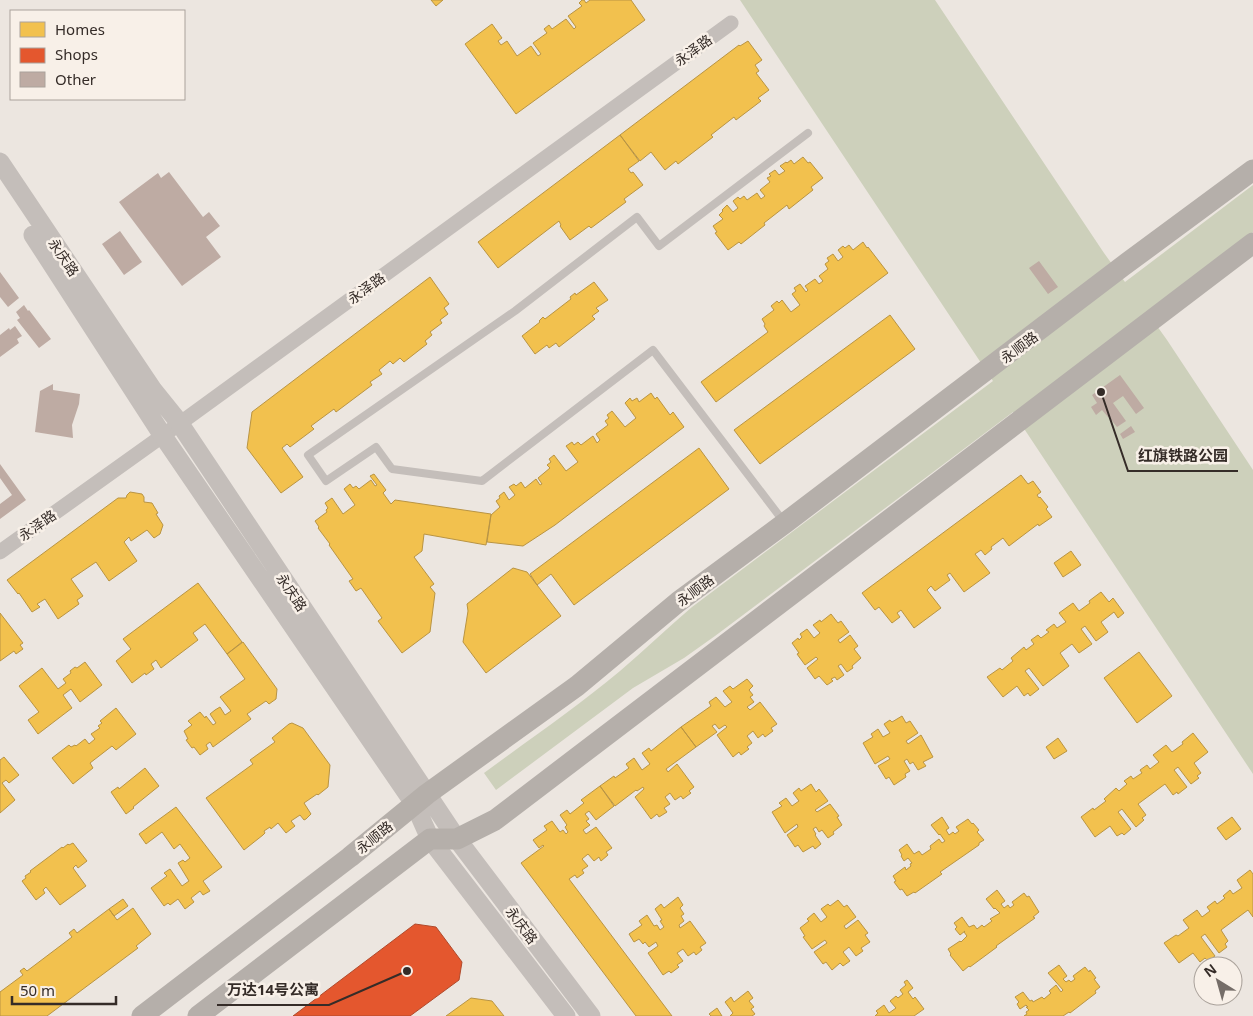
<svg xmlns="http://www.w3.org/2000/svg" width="1253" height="1016" font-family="'Noto Sans','Noto Sans SC',sans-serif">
<rect width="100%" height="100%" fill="#ece6e0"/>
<path fill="#cdd0bb" d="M740 0H935L1104 253 1125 282 1253 185V232L1147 312 1167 340 1253 470V774L1013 412 715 636 684 658 633 688 496 790 484 773C530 739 577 707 620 671 645 650 667 628 692 607L993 381Z"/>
<path fill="#f2c14e" stroke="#b99443" d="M431 0H443L436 6Z
M582 0H584L586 3 590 0H631L645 20 516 114 465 44 492 24 502 38 498 41 501 45 507 41 517 56 531 46 538 56 541 54 533 43 547 33 544 29 549 25 552 29 566 19 574 29 576 27 568 16 582 6 579 3Z
M748 41 762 60 755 65 759 71 756 73 769 90 758 98 761 101 736 120 734 117 711 135 713 137 678 164 676 161 665 170 651 152 640 161 620 135 739 45 740 46Z
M620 135 639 161 628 169 631 173 633 172 643 185 624 199 626 202 591 228 589 226 570 240 560 226 561 225 559 221 498 268 478 242Z
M803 157 808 163 810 162 823 178 811 187 813 190 789 209 787 205 764 223 765 225 741 244 739 242 728 250 715 233 717 232 713 226 723 219 719 215 723 211 722 210 727 205 733 212 738 208 733 201 738 197 740 199 744 196 747 200 757 193 761 199 765 196 760 190 770 182 767 178 771 176 769 174 775 170 779 175 785 171 780 166 786 162 787 163 791 160 794 164Z
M863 242 867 248 868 247 888 273 716 402 701 382 768 332 764 326 765 324 762 319 774 310 771 306 777 301 779 303 782 300 791 312 800 305 792 294 796 291 794 288 800 284 806 292 808 290 805 286 815 279 819 284 823 281 819 276 828 269 825 264 829 261 827 258 833 254 838 261 843 257 838 250 843 246 845 248 849 245 853 250Z
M430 277 449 304 444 308 448 314 440 320 442 323 430 332 432 335 425 341 427 344 404 362 400 358 393 364 390 361 379 370 382 374 370 382 372 385 336 412 334 409 311 426 314 429 290 447 287 444 282 448 303 477 281 493 247 448 252 412Z
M594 282 608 300 596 308 599 311 592 316 595 319 559 347 556 343 549 348 547 345 535 354 522 336 540 322 539 321 543 317 545 319 571 299 570 297 575 293 576 295Z
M890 315 915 349 760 464 734 430Z
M651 393 655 399 657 397 670 415 673 412 684 427 555 525 523 546 487 542 491 515 500 507 496 501 500 498 499 496 504 492 509 500 515 495 509 487 514 484 516 486 521 482 525 488 536 479 540 485 542 484 538 478 550 468 547 465 551 462 549 459 554 455 566 471 578 462 566 446 572 442 574 445 578 442 581 445 593 436 597 443 600 440 596 434 608 425 605 421 609 418 607 415 612 411 625 427 636 418 625 403 630 398 632 401 637 398 639 402Z
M699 448 729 489 574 605 551 574 537 585 530 574Z
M374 474 386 490 383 493 391 504 395 500 491 514 486 545 424 534 422 551 414 557 434 584 430 587 435 593 430 632 402 653 378 621 382 618 361 588 356 591 349 581 353 579 329 545 330 544 318 528 319 527 315 521 327 512 326 510 328 508 325 503 332 498 343 514 355 505 344 489 350 484 353 488 356 486 359 489 371 480 375 486 377 485 370 476Z
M1021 475 1028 484 1033 481 1041 492 1037 495 1039 498 1040 497 1048 507 1046 509 1052 517 1039 526 1038 524 1009 546 1003 538 991 547 992 549 985 555 981 550 975 554 990 573 964 592 950 573 947 575 950 580 935 591 931 586 927 590 941 608 914 628 901 610 897 613 900 617 892 623 879 607 875 610 862 593Z
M130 492 142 494 144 497V502L152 503 158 513 156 514 163 525 160 534 154 538 147 530 131 541 129 537 124 542 137 561 109 581 96 562 71 579 83 596 77 600 79 604 58 619 45 599 37 604 40 607 32 612 19 593 18 594 7 580 118 498H126L127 495Z
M1071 551 1081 565 1063 577 1054 563Z
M513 568 527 572 561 616 486 673 463 642 468 611 467 604Z
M198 583 242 642 227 654 205 624 193 633 198 640 161 668 156 660 151 664 154 669 146 675 145 673 132 683 116 661 131 649 123 639Z
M1101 592 1109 602 1113 598 1124 613 1118 618 1114 612 1101 622 1108 632 1096 641 1085 626 1081 629 1092 644 1079 653 1072 644 1060 653 1069 666 1043 686 1029 668 1025 671 1039 689 1030 696 1028 693 1024 696 1017 686 1003 697 987 677 1000 668 1002 670 1013 661 1011 658 1024 647 1026 650 1034 644 1031 640 1038 635 1041 638 1049 632 1046 630 1054 624 1057 628 1066 622 1059 613 1073 603 1079 611 1090 603 1089 601Z
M0 613 23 643 20 645 23 649 16 654 14 651 0 661Z
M831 614 838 623 841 621 849 632 838 640 840 643 850 635 858 646 854 649 861 658 852 666 853 668 847 672 841 664 838 666 844 675 837 680 835 677 831 679 833 681 827 685 819 676 815 679 807 668 818 659 816 657 805 665 797 654 799 653 792 643 798 638 799 640 802 637 800 634 807 629 814 638 820 633 813 625 820 620 821 622Z
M243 642 277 689 276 699 269 704 266 701 247 714 251 719 213 747 210 742 206 745 208 749 200 755 194 747 192 748 186 740 188 739 184 731 192 725 188 721 200 712 205 718 206 716 213 725 216 723 210 714 215 710 220 707 225 715 231 711 220 697 245 679 227 654Z
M1139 652 1172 696 1137 723 1104 678Z
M85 662 102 685 80 702 71 689 63 695 72 708 38 734 28 720 39 712 19 686 42 668 58 689 66 683 63 679 71 673 70 671 75 667 77 668Z
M747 679 753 686 749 690 753 695 750 697 754 702 747 707 750 710 760 702 777 724 771 728 773 731 765 737 763 734 758 738 753 731 747 736 752 743 747 747 749 749 741 755 739 752 733 757 717 735 727 727 725 725 719 729 715 724 712 726 717 732 696 747 681 727 711 706 709 702 716 697 725 707 732 702 723 691 730 686 733 689Z
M116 708 136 734 116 750 112 746 90 763 93 768 73 784 52 758 69 745 71 747 75 745 76 746 85 739 89 744 95 739 91 734 100 728 98 726 102 723 100 721Z
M902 716 906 723 910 721 918 733 906 741 908 744 921 735 933 757 923 762 926 766 918 770 913 762 910 764 907 759 904 761 910 771 905 774 906 777 894 785 889 777 886 779 878 766 890 759 888 756 875 764 863 743 873 737 871 734 878 729 883 737 890 733 884 724 890 720 892 722Z
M292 723 303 728 330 765 328 787 318 795 317 794 304 803 311 814 306 819 304 820 300 815 291 821 295 826 286 833 278 823 271 829 270 827 264 831 265 833 263 835 244 850 206 798 253 764 250 760 275 742 272 738 289 724Z
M681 727 696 747 666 769 668 772 677 764 694 787 689 791 691 793 683 799 681 796 675 800 670 793 665 797 670 804 664 808 667 812 659 817 657 814 651 819 635 797 644 789 643 787 637 791 636 790 615 806 600 786 614 776 615 778 629 768 626 764 634 758 642 770 650 764 642 753 649 748 651 751Z
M1193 733 1208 752 1194 763 1201 773 1197 776 1199 778 1191 784 1178 767 1174 770 1187 787 1178 794 1177 792 1173 795 1165 784 1138 804 1146 815 1142 818 1144 820 1136 827 1122 809 1118 812 1131 829 1124 835 1122 833 1117 836 1110 826 1095 837 1081 817 1093 808 1094 810 1106 801 1104 799 1116 788 1119 791 1127 784 1124 781 1131 776 1133 779 1142 773 1140 770 1147 765 1150 769 1159 762 1153 755 1166 745 1172 752 1183 744 1182 742Z
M1058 738 1067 751 1054 759 1046 747Z
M4 757 19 775 9 783 6 780 2 783 15 800 0 813V760Z
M145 768 159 786 133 807 134 808 126 814 111 792 118 787 119 789Z
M811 784 816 792 819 789 828 801 815 810 817 812 830 804 839 816 837 817 842 825 833 832 834 834 828 838 822 830 819 832 816 827 813 829 816 834 815 835 821 844 815 849 813 846 803 852 798 845 795 847 787 835 798 827 797 824 785 833 772 812 782 806 779 803 786 798 792 806 799 801 793 793 799 788 801 791Z
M600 786 614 806 596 820 589 811 585 814 589 819 586 821 590 825 583 830 586 834 596 827 612 848 606 852 608 855 601 861 599 857 594 861 588 854 582 859 588 866 582 870 584 873 577 878 575 875 569 879 672 1016H636L521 863 544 846 543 845 539 848 533 840 547 830 544 826 552 821 560 832 563 830 566 834 568 832 565 827 567 825 560 815 567 810 570 814 584 803 581 800Z
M176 807 222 867 203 881 210 891 203 895 200 891 191 898 194 902 185 909 178 899 170 905 168 903 164 906 151 888 167 876 164 873 170 869 182 886 189 881 178 863 183 860 185 862 190 858 180 844 174 849 162 832 146 844 139 834Z
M942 817 949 828 946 830 949 835 953 832 955 834 959 831 956 827 968 819 972 824 973 823 979 830 977 832 984 840 979 843V845L940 872 942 874 915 893 914 892 907 896 902 889 900 890 894 882 896 881 893 876 905 867 906 870 911 866 910 864 912 863 908 858 904 861 901 856 902 855 899 850 907 844 914 854 919 851 922 855 931 849 930 846 939 839 942 843 945 841 940 834 939 835 931 825Z
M1232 817 1241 829 1226 840 1217 828Z
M73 843 87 861 78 868 76 865 73 868 86 886 60 905 46 887 43 890 45 893 36 900 22 881 26 878 25 876 31 872 30 871 62 847 63 848 68 844 69 845Z
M1250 870 1253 874V917L1248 910 1221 930 1228 941 1225 944 1227 947 1219 953 1205 934 1201 937 1215 956 1208 961 1205 958 1200 962 1193 953 1179 963 1164 943 1176 935 1178 936 1189 928 1183 920 1197 910 1202 917 1210 911 1207 907 1215 901 1217 904 1225 898 1223 896 1230 890 1233 894 1242 888 1237 880Z
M997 890 1005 901 1001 904 1004 908 1008 905 1010 908 1014 905 1012 902 1024 893 1027 897 1029 896 1039 912 1033 917 1035 918 996 946 997 947 970 967 969 966 963 971 950 955 951 954 948 949 960 941 961 942 967 936 964 932 965 931 960 935 955 929 957 927 954 923 962 917 969 927 974 925 977 929 982 925 984 927 992 921 990 919 1000 913 995 908 994 909 986 899Z
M678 897 683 905 680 908 684 914 681 916 684 921 679 925 680 928 690 921 706 943 700 947 702 950 696 955 694 952 688 956 683 949 677 953 683 961 677 965 679 967 671 973 669 971 663 975 648 953 658 946 656 942 649 947 645 942 643 944 639 939 634 942 629 934 642 925 639 921 647 915 654 926 657 925 660 930 664 927 660 921 662 920 655 909 661 904 664 908Z
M123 899 128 906 114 916 109 909Z
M838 900 844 907 847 905 856 917 844 926 846 929 858 920 868 933 865 935 870 942 861 948 863 951 856 956 849 947 843 952 850 961 843 966 840 963 832 970 826 962 823 964 814 952 827 943 825 940 812 949 803 937 805 936 800 928 809 921 807 919 814 913 821 922 827 917 821 909 828 904 830 906Z
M133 908 151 934 136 946 138 948 47 1016H0V992L23 975 20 971 24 968 27 971 72 937 69 933 74 929 77 933 109 909 117 920Z
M1059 965 1067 976 1063 979 1066 982 1069 980 1071 982 1075 979 1073 976 1085 967 1089 972 1090 970 1096 978 1094 979 1100 987 1095 991 1096 993 1070 1013 1069 1012 1063 1016H1024L1027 1014 1026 1012 1029 1010 1026 1007H1028L1026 1005 1020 1009 1017 1004 1019 1002 1015 997 1023 992 1030 1001 1032 1000 1033 1002 1042 997 1044 999 1051 993 1049 991 1056 985 1061 992 1063 990 1048 973Z
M907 980 913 988 908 992 913 999 915 997 924 1009 914 1016H875L878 1013 876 1011 884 1005 889 1013 896 1008 890 1001 896 996 898 998 903 994 900 990 906 985 904 982Z
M748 991 753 998 749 1001 754 1007 751 1009 755 1014 752 1016H730L733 1013 725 1002 731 997 734 1002Z
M471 998 492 1001 504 1016H446Z
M717 1008 722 1016H711L709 1014Z"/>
<path fill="#e4572e" stroke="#b04a2c" d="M415 924 436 927 462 962 459 980 410 1016H293Z"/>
<path fill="#beaba3" d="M169 172 203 217 209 212 220 226 206 237 221 257 182 286 119 202 158 173 161 178Z
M120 231 142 262 124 275 102 244Z
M1039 261 1058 287 1048 294 1029 268Z
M0 272 19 298 8 307 0 297Z
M24 305 28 311 29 310 51 339 39 348 17 320 20 318 16 312Z
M15 326 22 336 17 339 19 343 0 357V335L9 328 10 330Z
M1120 375 1144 408 1136 414 1123 396 1113 403 1126 421 1117 427 1109 417H1108L1102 410 1096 415 1091 407 1097 403 1092 395Z
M53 384V390L80 394 79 404 72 425 73 438 35 432 40 391Z
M1131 426 1135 432 1123 439 1120 434Z
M0 464 26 500 0 519V504L12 495 0 478Z"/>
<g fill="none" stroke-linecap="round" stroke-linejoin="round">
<path stroke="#c4beba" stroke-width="8" d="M784 522 653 350 482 481 392 469 376 447 326 481 308 455 515 311 637 217 659 246 808 133"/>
<path stroke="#c4beba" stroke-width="15" d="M0 552 179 424 731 23"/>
<path stroke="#c4beba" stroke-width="19" d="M0 162 153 390 178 421 457 839 591 1016
M33 235 163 436 415 805 430 839 566 1016"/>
<path stroke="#b5afaa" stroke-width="21" d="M142 1016 350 857 427 794 577 686 678 602 785 523 1123 266 1253 170
M198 1016 430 839H457L495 820 1253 243"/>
</g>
<g text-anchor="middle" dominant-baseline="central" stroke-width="5" stroke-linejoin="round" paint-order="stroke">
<g font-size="14" fill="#352c28" stroke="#f8f0e8">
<text transform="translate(693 50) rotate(-36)">永泽路</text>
<text transform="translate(64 257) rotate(56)">永庆路</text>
<text transform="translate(366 288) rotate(-36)">永泽路</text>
<text transform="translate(1019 347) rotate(-37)">永顺路</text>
<text transform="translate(37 525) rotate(-35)">永泽路</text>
<text transform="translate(695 590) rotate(-37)">永顺路</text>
<text transform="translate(292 592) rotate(56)">永庆路</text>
<text transform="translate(374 837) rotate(-39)">永顺路</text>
<text transform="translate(522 925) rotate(53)">永庆路</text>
</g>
</g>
<path fill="none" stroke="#352c28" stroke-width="2" d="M1101 392L1128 471H1238M407 971L329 1005H217"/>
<g fill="#352c28" stroke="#f8f0e8" stroke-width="2">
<circle cx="1101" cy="392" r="5"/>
<circle cx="407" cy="971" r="5"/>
</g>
<g font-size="15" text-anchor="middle" font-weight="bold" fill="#352c28" stroke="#f8f0e8" stroke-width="5" stroke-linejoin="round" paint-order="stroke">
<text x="1183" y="461">红旗铁路公园</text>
<text x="273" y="995">万达14号公寓</text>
</g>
<rect x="10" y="10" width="175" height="90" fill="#f8f0e8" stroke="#aaa29b"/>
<rect x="20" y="22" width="25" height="15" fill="#f2c14e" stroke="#aaa29b"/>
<text x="55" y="35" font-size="15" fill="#352c28">Homes</text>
<rect x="20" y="48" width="25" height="15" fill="#e4572e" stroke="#aaa29b"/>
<text x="55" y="60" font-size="15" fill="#352c28">Shops</text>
<rect x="20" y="72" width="25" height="15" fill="#beaba3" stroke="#aaa29b"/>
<text x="55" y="85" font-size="15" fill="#352c28">Other</text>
<g transform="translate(1218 981) rotate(323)"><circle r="24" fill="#f8f0e8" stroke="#aaa29b"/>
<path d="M0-4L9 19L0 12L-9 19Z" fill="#756d68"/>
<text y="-8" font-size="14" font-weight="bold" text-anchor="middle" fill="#352c28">N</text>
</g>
<path d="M12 996v8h104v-8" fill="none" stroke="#352c28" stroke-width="2.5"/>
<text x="20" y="996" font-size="15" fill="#352c28" stroke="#f8f0e8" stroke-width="4" paint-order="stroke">50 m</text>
</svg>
